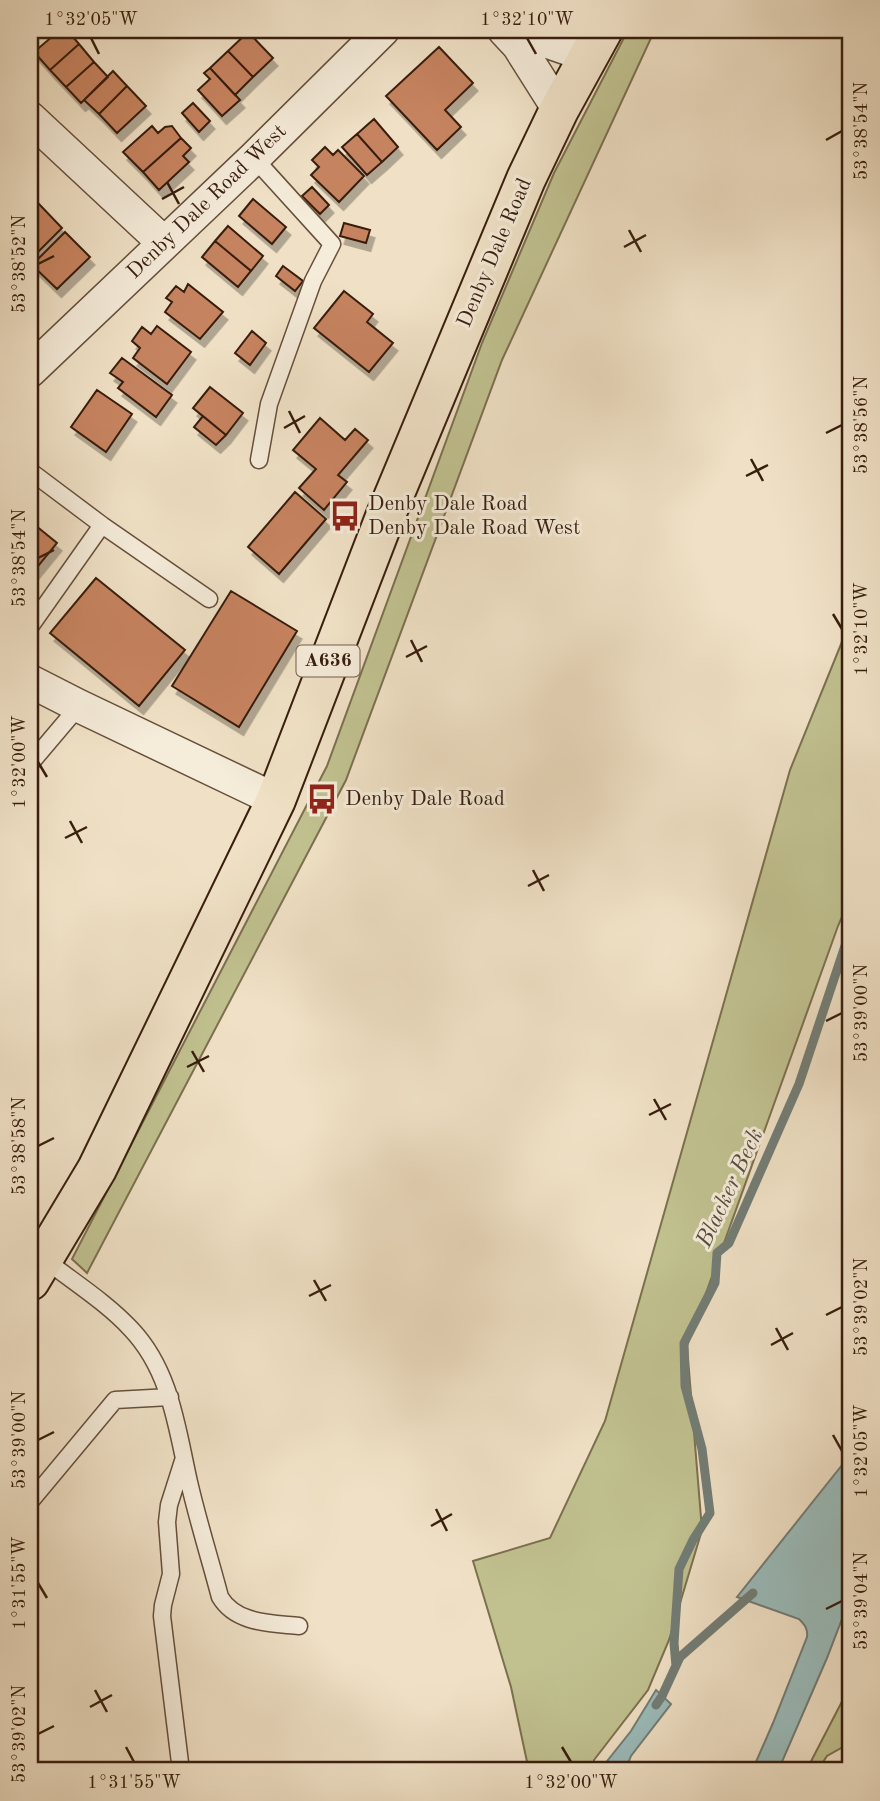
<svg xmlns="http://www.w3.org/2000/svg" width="880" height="1801" font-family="'Old Standard TT',serif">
<defs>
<filter id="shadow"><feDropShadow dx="4.5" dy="8" stdDeviation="0" flood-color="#0004"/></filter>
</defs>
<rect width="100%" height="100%" fill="#f0e1c6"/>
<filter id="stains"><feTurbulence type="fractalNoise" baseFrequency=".00286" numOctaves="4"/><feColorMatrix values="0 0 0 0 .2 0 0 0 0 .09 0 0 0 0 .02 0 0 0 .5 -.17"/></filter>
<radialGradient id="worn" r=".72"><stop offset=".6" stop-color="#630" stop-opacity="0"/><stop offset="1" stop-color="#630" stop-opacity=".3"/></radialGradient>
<path fill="#c1c190" stroke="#7c704f" stroke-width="2" d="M628 30H657L651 38 502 360 346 780 87 1273 72 1259 327 766 482 343 554 173Z
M850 622V898L838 926 687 1346 702 1530 669 1640 648 1690 594 1760V1771H529L511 1687 473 1561 550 1538 605 1421 790 770Z
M850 1686V1743L827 1756 817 1771H806Z"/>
<path fill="#9bbcbb" stroke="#737d76" stroke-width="2" d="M850 1455V1598L827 1658 778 1771H752L773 1723 807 1637C808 1629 805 1625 799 1619L737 1597Z
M656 1690 671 1704 631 1756 625 1771H602L604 1765 631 1731Z"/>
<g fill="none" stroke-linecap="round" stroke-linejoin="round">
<path stroke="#737d76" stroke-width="9" d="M676 1666 674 1643 679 1569 693 1540 710 1513 702 1449 685 1386 684 1343 715 1283 717 1253 729 1243 799 1084 850 931
M656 1705 662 1696 680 1657 753 1593"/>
</g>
<path fill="#c6835e" stroke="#381e0e" stroke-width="2" filter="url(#shadow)" d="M60 30H67L79 44 50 70 34 52Z
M248 32 273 58 253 77 228 51Z
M79 44 94 62 66 87 50 70Z
M439 47 473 83 445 110 461 127 437 150 386 96Z
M228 51 253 77 235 95 210 68Z
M94 62 108 77 81 103 66 87Z
M210 68 240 100 222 116 198 90 210 79 204 73Z
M113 71 127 86 99 114 84 100Z
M127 86 146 106 117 133 99 114Z
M193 103 210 121 199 132 182 113Z
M374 119 398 147 382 162 357 134Z
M152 126 158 133 165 127 172 126 181 138 143 172 123 152Z
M357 134 382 162 367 175 342 147Z
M181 138 191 148 183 156 189 162 159 190 143 172Z
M325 147 333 155 338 150 364 176 339 202 311 175 319 167 312 160Z
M312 187 329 205 320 214 302 196Z
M253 199 286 227 272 244 239 216Z
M38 203 62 228 31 259 30 211Z
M344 223 370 230 366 243 340 236Z
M228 226 263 256 251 271 215 241Z
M65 232 90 257 57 289 32 265Z
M215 241 251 271 238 287 202 257Z
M283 266 303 281 295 291 276 276Z
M188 284 223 312 200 339 165 312 172 302 166 298 176 286 184 292Z
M344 291 373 314 367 322 393 343 369 372 314 328Z
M157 326 191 352 167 384 133 358 140 348 132 341 142 327 151 334Z
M252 331 266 343 250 365 235 353Z
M122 358 172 395 156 417 118 388 123 382 110 373Z
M210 387 243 413 226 435 193 408Z
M97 390 132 414 106 452 71 427Z
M203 416 226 435 216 445 194 427Z
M320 418 345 440 355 429 368 440 338 475 347 482 324 510 299 488 316 469 293 450Z
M295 492 326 519 279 574 248 547Z
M30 521 57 543 30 576Z
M96 578 185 650 139 706 50 633Z
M231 591 297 631 239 727 172 686Z"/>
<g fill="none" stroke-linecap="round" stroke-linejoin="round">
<g stroke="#664f3c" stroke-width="19">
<path id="service" d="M254 158 332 244 313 281 269 404 259 460
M30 471 102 525 30 627
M102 525 209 599
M30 764 79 706
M43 1258C72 1281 106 1302 131 1329 171 1371 177 1429 189 1482 198 1521 210 1559 220 1597 236 1624 271 1623 299 1626
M30 1502 115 1400 170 1397
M181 1771 162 1616 163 1605 171 1574 167 1522 169 1505 183 1461"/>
</g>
<g stroke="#664f3c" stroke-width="35">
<path id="minor" d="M504 30 518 45 559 110
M514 30 588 56
M30 118 164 243
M30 371 254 158 383 30
M30 681 79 706 276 800"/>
</g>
<g stroke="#381e0e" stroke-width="42">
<path id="primary" d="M30 1281 97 1169 276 800 385 517 526 179 559 110 603 30"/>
</g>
<use href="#service" stroke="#f5ecda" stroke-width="16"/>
<use href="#minor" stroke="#f5ecda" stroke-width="32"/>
<use href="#primary" stroke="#f0e1c6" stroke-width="38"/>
</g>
<path fill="none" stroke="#381e0e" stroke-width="2.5" d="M91 38 99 54M527 38 536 54M826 140 842 131M167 182 179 204M162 199 184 187M629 230 641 252M624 247 646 235M38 264 54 256M289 411 300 433M284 428 305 416M826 433 842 425M751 459 763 481M746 476 768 465M38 558 54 550M833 614 842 629M411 640 422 662M406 657 427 646M38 762 47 777M70 821 82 843M65 838 87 827M533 870 544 891M528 886 549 875M826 1021 842 1013M192 1051 204 1072M187 1067 209 1056M654 1099 666 1120M649 1115 671 1104M38 1146 54 1138M314 1280 326 1301M309 1296 331 1285M826 1315 842 1307M776 1328 788 1350M771 1345 793 1333M833 1435 842 1451M38 1440 54 1432M436 1509 447 1531M431 1526 452 1514M38 1583 47 1598M826 1609 842 1601M95 1690 107 1712M90 1707 112 1695M38 1734 54 1726M126 1747 134 1762M562 1747 571 1762"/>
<defs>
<g id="bus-bare" transform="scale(2.415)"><path d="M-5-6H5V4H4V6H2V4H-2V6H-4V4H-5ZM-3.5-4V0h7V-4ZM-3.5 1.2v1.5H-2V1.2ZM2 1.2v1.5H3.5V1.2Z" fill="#8f2418" stroke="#f5ecda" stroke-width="2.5" paint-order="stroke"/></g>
</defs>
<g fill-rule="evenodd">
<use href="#bus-bare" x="345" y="516"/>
<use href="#bus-bare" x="322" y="799"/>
</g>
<g text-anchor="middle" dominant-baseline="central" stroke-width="6" stroke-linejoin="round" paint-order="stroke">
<rect fill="#f5ecda" stroke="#715c4b" stroke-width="2" x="296.5" y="645.5" width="63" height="31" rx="5"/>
<g font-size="19" font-weight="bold" fill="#381e0e">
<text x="328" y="661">A636</text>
</g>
<g font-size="21" fill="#381e0e" stroke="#f5ecda">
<text transform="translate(207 202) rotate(-44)">Denby Dale Road West</text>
<text transform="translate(495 253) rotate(-67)">Denby Dale Road</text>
</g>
<g font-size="21" fill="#381e0e" stroke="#f5ecda" text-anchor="start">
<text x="368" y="504">Denby Dale Road<tspan x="368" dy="24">Denby Dale Road West</tspan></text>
<text x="345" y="799">Denby Dale Road</text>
</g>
<g font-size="23" font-style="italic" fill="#564d42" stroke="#f5ecda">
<text transform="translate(730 1188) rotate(-65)">Blacker Beck</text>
</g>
</g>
<rect width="880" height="1801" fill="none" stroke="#f0e1c6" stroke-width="77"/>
<rect x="38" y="38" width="804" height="1724" fill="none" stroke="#381e0e" stroke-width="2.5"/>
<g font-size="18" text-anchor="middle" fill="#381e0e">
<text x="91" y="25">1°32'05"W</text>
<text x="527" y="25">1°32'10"W</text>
<text transform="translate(861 131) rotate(-90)" y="6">53°38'54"N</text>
<text transform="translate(19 264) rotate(-90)" y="6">53°38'52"N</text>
<text transform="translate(861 425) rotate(-90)" y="6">53°38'56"N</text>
<text transform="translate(19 558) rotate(-90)" y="6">53°38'54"N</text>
<text transform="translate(861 629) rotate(-90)" y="6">1°32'10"W</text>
<text transform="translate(19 762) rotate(-90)" y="6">1°32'00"W</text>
<text transform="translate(861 1013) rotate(-90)" y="6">53°39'00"N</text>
<text transform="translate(19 1146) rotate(-90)" y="6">53°38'58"N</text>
<text transform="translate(861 1307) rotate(-90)" y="6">53°39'02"N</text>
<text transform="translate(19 1440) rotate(-90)" y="6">53°39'00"N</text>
<text transform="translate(861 1451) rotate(-90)" y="6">1°32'05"W</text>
<text transform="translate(19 1583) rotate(-90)" y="6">1°31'55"W</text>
<text transform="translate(861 1601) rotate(-90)" y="6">53°39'04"N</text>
<text transform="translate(19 1734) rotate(-90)" y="6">53°39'02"N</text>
<text x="134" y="1788">1°31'55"W</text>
<text x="571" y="1788">1°32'00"W</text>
</g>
<rect width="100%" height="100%" filter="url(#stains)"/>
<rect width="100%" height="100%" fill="url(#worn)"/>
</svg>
